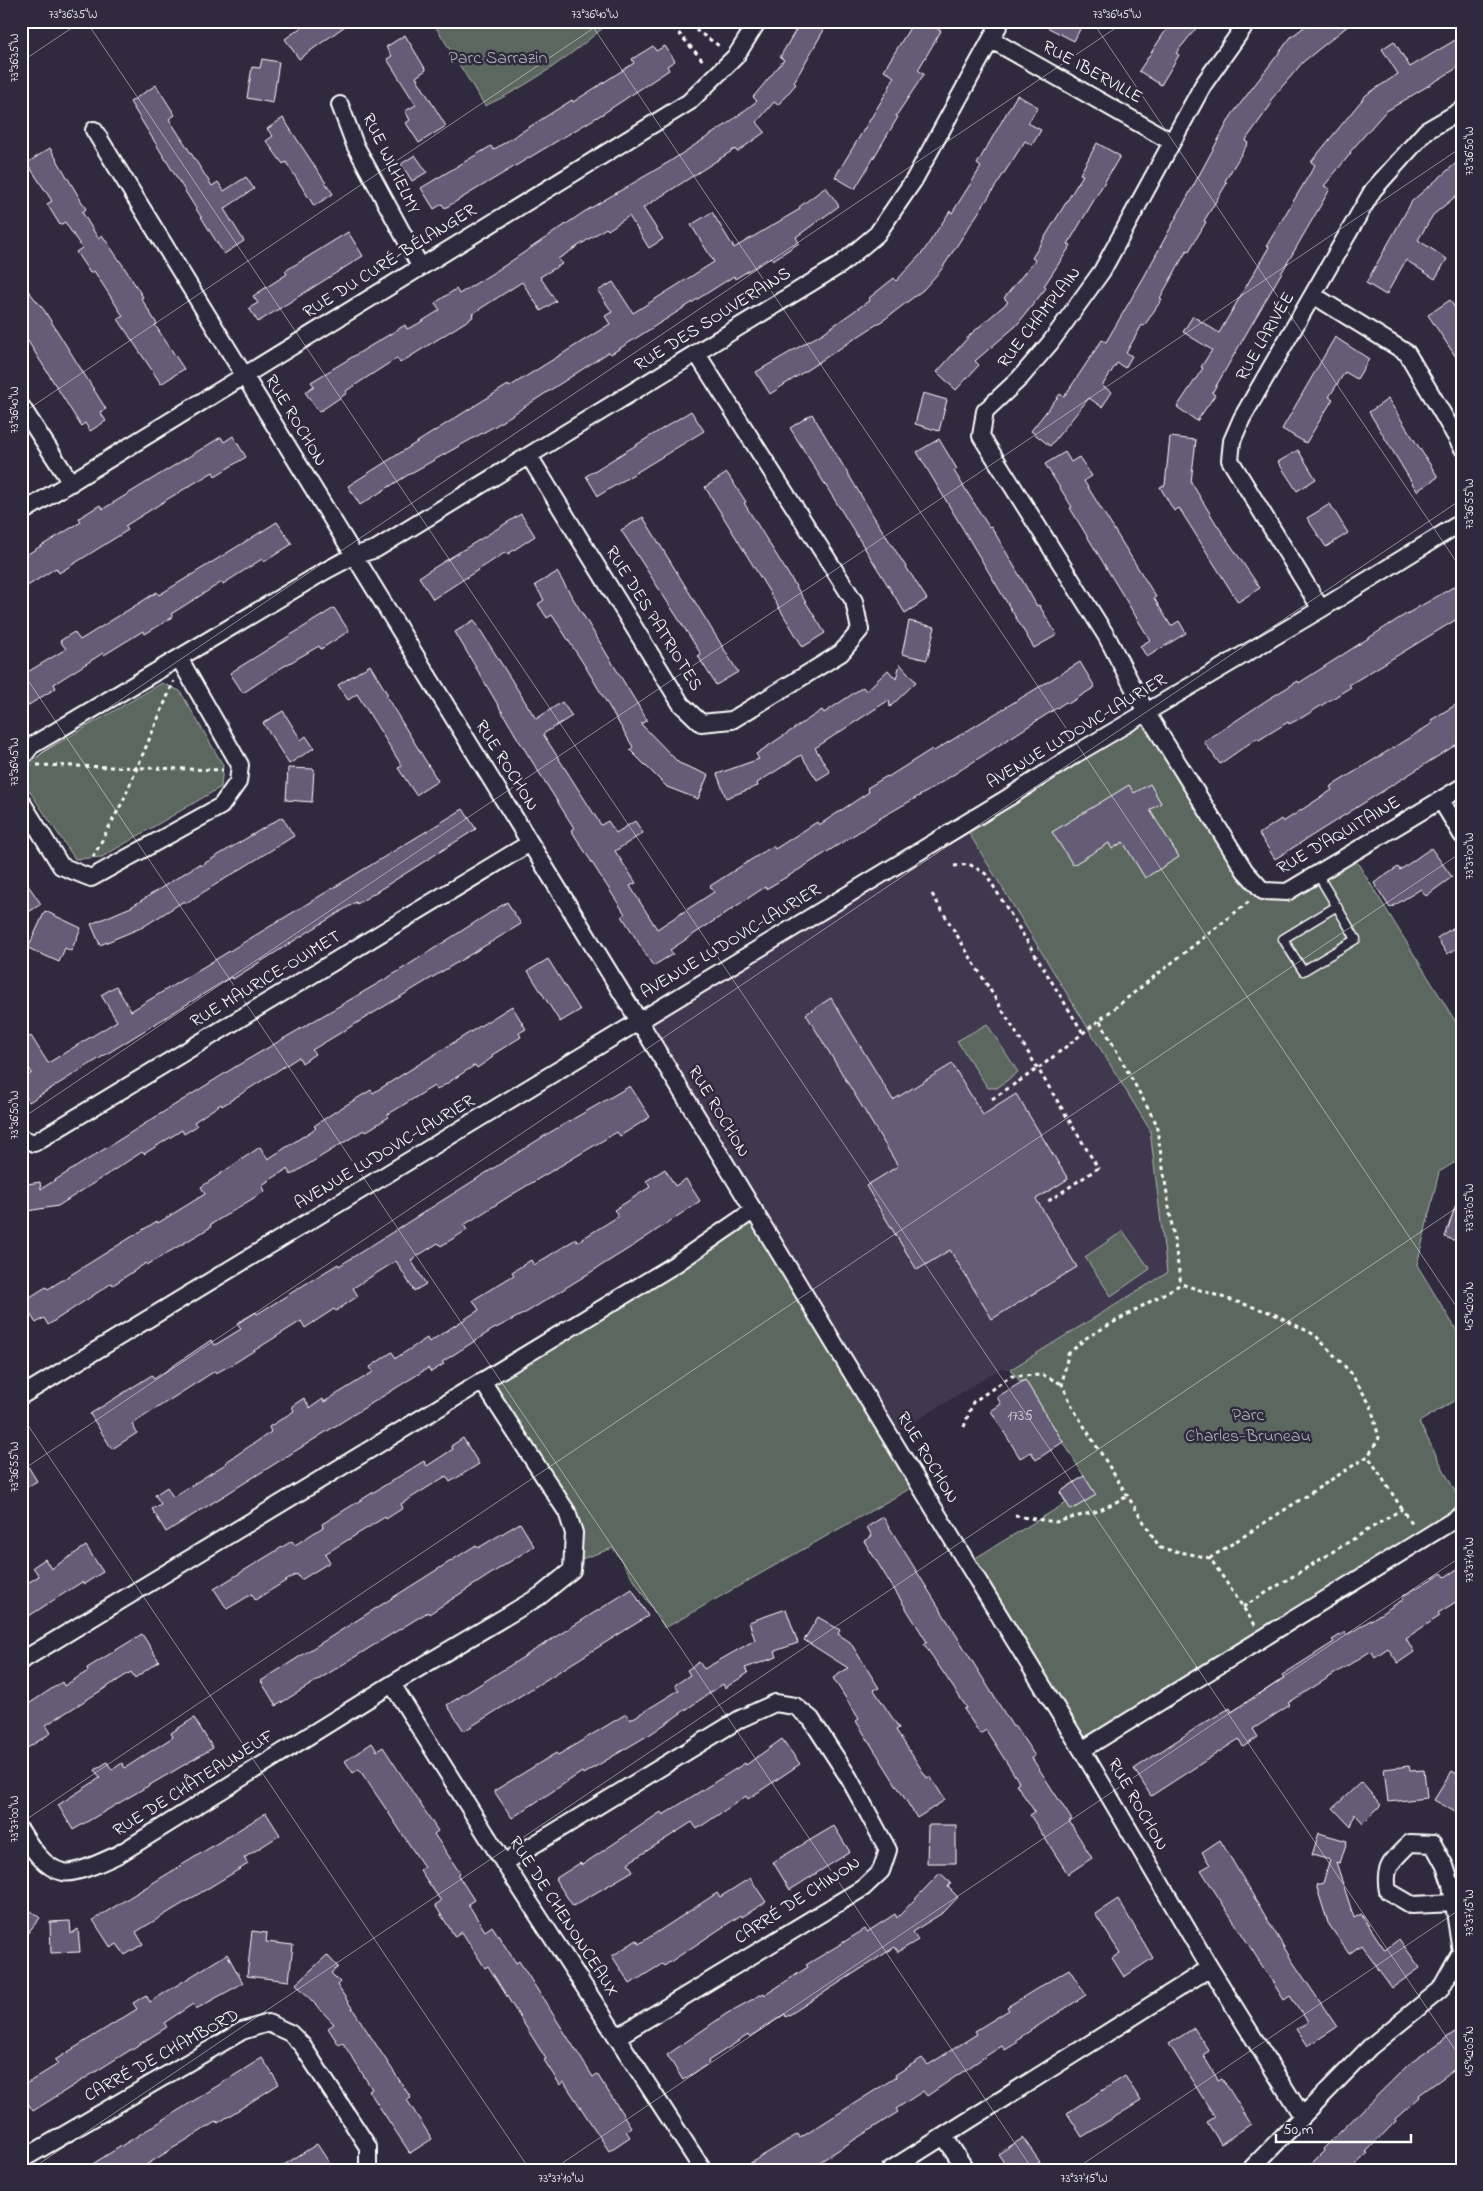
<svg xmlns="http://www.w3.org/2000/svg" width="1483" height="2191" font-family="'Indie Flower',sans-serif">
<rect width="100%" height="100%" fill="#2f2a3d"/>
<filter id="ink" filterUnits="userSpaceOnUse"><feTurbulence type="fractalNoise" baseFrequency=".02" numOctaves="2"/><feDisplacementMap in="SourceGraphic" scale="10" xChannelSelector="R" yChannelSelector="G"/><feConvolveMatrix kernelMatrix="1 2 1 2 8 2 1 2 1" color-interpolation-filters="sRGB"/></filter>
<g filter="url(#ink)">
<path fill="#3f394f" d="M964 825 1150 1130 1168 1273 1011 1369H1000L890 1437 640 1022Z"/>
<path fill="#5b685e" stroke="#adb4ae" d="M432 21H611C573 54 531 85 485 106Z
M162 683 180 691 223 765 221 787 102 857 75 859 26 786 25 771 43 752Z
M1146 712 1263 891 1287 892 1352 854 1462 1032V1158L1439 1172 1417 1265 1462 1339V1396L1419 1422 1462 1505V1515L1082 1750 967 1563 1066 1503 1060 1492 1084 1476 1025 1380 1020 1382 1011 1369 1167 1273 1150 1130 964 825Z
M987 1024 1018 1072 997 1088H988L957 1041Z
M756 1213 918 1484 665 1628 613 1548 573 1562 574 1535 485 1384Z
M1123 1231 1150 1269 1111 1296 1085 1257Z"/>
<path fill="#655b78" stroke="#fff" d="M310 21H352L299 59 285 39Z
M801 21H829L794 82 796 84 778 105 774 102 757 122 765 132 737 152 735 149 643 208 663 239 649 248 629 216 608 230 606 228 558 259 562 264 540 277 556 301 541 311 522 282 472 314 473 317 443 336 400 363 397 358 346 391 347 393 319 412 305 392 314 386 311 382 405 325 407 329 416 325 440 310 435 303 456 289 459 294 504 266 584 212 669 162 727 124 757 101 753 97 784 60 780 57Z
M914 21H925L941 31 918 70 924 74 896 116 898 117 855 189 835 177 888 90 894 77 884 70Z
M1035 21H1084L1074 41Z
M1172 21H1202L1176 53 1179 55 1161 85 1139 71Z
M1312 21H1354L1303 62 1270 101 1272 103 1245 141 1248 143 1225 181 1227 183 1204 221 1206 222 1189 251 1187 250 1160 298 1162 299 1144 326 1142 325 1126 353 1132 356 1125 368 1117 363 1102 386 1112 392 1102 407 1089 398 1050 446 1031 431 1060 394 1064 397 1102 340 1106 342 1144 277 1231 116 1291 37Z
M405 35 426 70 416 77 446 126 419 143 406 123 410 120 405 111 416 105 387 59 392 56 386 47Z
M1462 36V65L1385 112 1350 152 1351 153 1324 186 1330 189 1212 393 1215 395 1197 421 1177 407 1203 368 1201 367 1212 350 1183 332 1193 316 1219 333 1269 247 1267 245 1315 165 1311 162 1366 95 1398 74 1382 49 1394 41 1410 67Z
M653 46 656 51 665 46 675 61 667 66 669 70 604 113 445 208 442 204 434 209 421 188 491 146 493 150 572 100 573 102 634 63 632 59Z
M262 59 279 62 273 103 247 98 252 67 260 68Z
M156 85 175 115 169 119 212 186 218 182 224 191 246 177 254 189 224 209 244 241 224 254 130 102Z
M1017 95 1038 107 1028 123 1041 130 1032 145 1025 141 941 270 923 290 885 319 770 394 756 372 823 333 870 300 869 298 894 278 896 281 923 252 950 211 952 213 981 167 977 164Z
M283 118 333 194 314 206 286 162 283 164 266 141 273 136 267 129Z
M1097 143 1120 156 1068 244 1071 245 1044 286 1046 288 1016 326 975 361 979 365 956 390 937 372 972 333 1008 302 1004 298 1035 260 1032 258 1083 175 1080 174Z
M50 148 86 209 82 212 98 238 102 235 122 264 143 297 141 298 157 324 155 325 184 369 161 384 118 319 123 316 94 271 90 273 76 252 82 248 65 222 60 225 47 204 52 201 27 163Z
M415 155 427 172 412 181 401 164Z
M1462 158V191L1433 215 1418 240 1447 259 1435 279 1406 260 1386 295 1366 283 1412 201Z
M826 187 839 206 796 237 799 243 773 260 771 257 735 279 734 276 611 354 609 352 495 426 411 473 360 505 348 486 463 413 508 385 509 387 610 324 605 316 612 312 598 291 613 282 633 313 714 262 691 225 712 212 734 248 800 209 799 207Z
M348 232 363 256 258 322 249 308 258 303 253 296 287 274 285 271Z
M21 282 44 310 106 409 100 412 106 421 90 431 85 423 81 426 21 330Z
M1450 300 1462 319V366L1428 315Z
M1335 337 1369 359 1357 379 1345 372 1329 397 1333 399 1306 443 1282 429Z
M923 393 947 400 939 431 915 424Z
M1388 399 1438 477 1417 491 1369 412Z
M691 411 704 431 598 496 586 476Z
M812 414 877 522 927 599 905 613 790 428Z
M233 436 246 457 215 476 213 472 171 497 125 526 128 530 59 573 56 568 21 590V558L81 522 79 518 100 505 103 509 221 437 224 442Z
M1170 437 1196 440 1191 482 1217 525 1260 588 1238 602 1179 508 1174 511 1160 487 1165 485Z
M939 439 957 469 954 471 989 527 991 526 1037 606 1039 605 1057 635 1034 648 917 452Z
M1298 450 1316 479 1297 491 1278 462Z
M1065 452 1071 462 1079 457 1092 476 1084 481 1156 597 1154 598 1171 626 1179 621 1186 633 1147 657 1140 646 1150 640 1070 508 1072 507 1045 464Z
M727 473 746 502 744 503 825 633 803 647 705 487Z
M1330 504 1348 533 1326 547 1307 518Z
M521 514 535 536 508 554 506 552 433 599 419 577Z
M643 517 738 672 716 685 698 656 701 654 621 530Z
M277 522 292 544 264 562 262 559 223 584 222 582 171 614 173 617 145 634 143 631 104 655 103 653 54 684 56 688 27 706 21 696V676L66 649 60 641 74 632 80 640 157 592 159 595Z
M557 572 647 720 641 724 679 763 708 775 698 799 667 787 630 750 633 747 585 666 552 615 547 618 538 604 544 600 535 585Z
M1462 582V616L1349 685 1351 687 1303 717 1289 724 1288 722 1259 740 1257 738 1220 764 1204 742 1267 700 1298 681 1299 683 1398 619Z
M334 608 349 631 321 649 319 646 281 668 243 693 230 673Z
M474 620 536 719 562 702 572 716 543 734 601 825 608 821 616 833 635 821 643 833 615 851 636 883 630 886 657 929 714 892 710 886 749 861 773 846 775 849 817 822 819 825 869 792 867 788 887 776 888 777 932 749 934 751 1080 662 1095 687 1068 704 1066 702 928 791 884 816 800 869 766 889 765 887 670 950 673 954 653 966 622 916 625 914 571 830 574 828 518 739 455 632Z
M909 621 935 627 927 660 902 654Z
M900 664 916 682 890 707 889 700 815 748 830 772 817 780 801 755 757 783 758 786 726 798 717 774 759 759 756 754 822 710 824 713 863 687 866 691 888 670 896 679Z
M370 665 388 695 386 696 438 781 416 795 398 768 402 766 357 694 348 700 338 685Z
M1462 701V741L1275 859 1259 834 1281 819 1283 822 1332 790 1330 787 1433 723 1431 720Z
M283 711 301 740 306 736 314 748 289 764 263 723Z
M288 768 314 769 312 802 286 800Z
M1150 784 1161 803 1150 810 1179 857 1145 878 1123 842 1112 849 1109 843 1073 865 1052 832 1129 785 1134 793Z
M463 809 476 829 357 904 356 902 233 979 231 977 29 1102 21 1089V1079L32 1073 21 1056V1042L31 1036 48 1063 117 1021 101 995 116 986 131 1011Z
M282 817 294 836 186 903 184 901 143 927 100 945 91 924 131 907 199 864 200 866Z
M1431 848 1452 877 1426 896 1421 889 1390 908 1374 883 1398 867 1400 870Z
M21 875 41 904 21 917Z
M507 902 521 924 312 1050 315 1054 302 1063 299 1057 222 1106 221 1104 194 1122 197 1126 184 1134 182 1130 144 1154 142 1152 58 1206 21 1212V1185L40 1182 41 1189 235 1067 394 974Z
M45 911 81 928 71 951 65 948 59 962 28 948Z
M1462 922V945L1447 954 1437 938Z
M548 959 580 1010 560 1022 528 971Z
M831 998 893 1100 952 1064 983 1115 1016 1094 1068 1179 1036 1199 1077 1267 992 1319 950 1250 917 1270 866 1186 898 1166 806 1014Z
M512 1006 526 1029 519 1033 521 1037 492 1055 493 1057 477 1068 475 1065 437 1090 434 1086 387 1115 389 1117 365 1132 364 1130 291 1175 287 1169 262 1185 265 1191 210 1225 211 1227 147 1265 146 1263 113 1285 112 1283 48 1325 44 1318 36 1323 22 1302 46 1287 48 1289 157 1221 158 1223 205 1194 201 1187 260 1147 268 1159 316 1128 314 1126 336 1111 371 1090 373 1093Z
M630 1086 650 1117 620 1136 617 1132 508 1197 464 1225 467 1230 441 1246 438 1243 411 1260 426 1284 414 1291 396 1261 353 1288 358 1296 336 1311 334 1309 305 1328 301 1321 233 1364 216 1373 215 1371 132 1424 137 1433 112 1449 90 1414 152 1375 154 1379 211 1340 215 1345 241 1329 237 1323 256 1312 257 1314 338 1264 339 1266 549 1133Z
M665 1169 675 1186 686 1179 700 1201 636 1244 527 1312 492 1330 442 1362 444 1364 431 1372 428 1368 166 1532 152 1509 161 1504 155 1495 167 1487 173 1497 227 1463 226 1462 271 1432 269 1427 294 1411 292 1406 304 1398 310 1408 323 1399 324 1402 373 1372 370 1367 392 1352 396 1358 427 1338 429 1342 479 1310 473 1300 514 1275 512 1272 531 1260 534 1265 576 1239 577 1242 619 1216 614 1210 650 1187 646 1181Z
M1459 1195 1462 1196V1243L1445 1237Z
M1025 1380 1063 1442 1036 1460 1031 1452 1020 1458 991 1411 1001 1404 997 1397Z
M463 1438 479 1464 450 1482 446 1476 401 1504 403 1508 386 1519 385 1517 325 1554 330 1562 301 1580 297 1574 255 1600 252 1594 227 1609 214 1589 292 1541 295 1545 323 1527 322 1524 424 1461 427 1466 453 1449 451 1446Z
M21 1455 37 1481 21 1491Z
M1084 1476 1096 1495 1071 1510 1060 1492Z
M883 1517 1013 1727 1015 1726 1035 1756 1032 1758 1072 1820 1069 1821 1092 1858 1068 1874 1030 1815 1035 1812 1016 1784 1019 1782 986 1730 980 1734 964 1709 967 1708 924 1644 927 1642 864 1541 872 1536 867 1527Z
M520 1523 534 1546 429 1614 428 1612 387 1637 276 1706 261 1681 476 1545 478 1548Z
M86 1546 103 1572 84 1584 82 1582 21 1621V1587L39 1576 33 1567 45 1559 51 1569Z
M1462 1566V1598L1438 1613 1440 1616 1406 1638 1414 1652 1398 1663 1388 1648 1375 1657 1371 1651 1288 1703 1290 1705 1253 1729 1258 1737 1243 1747 1239 1739 1151 1796 1134 1769 1199 1726 1230 1708 1232 1712 1284 1678 1282 1675 1334 1642 1332 1640 1345 1632 1347 1635 1404 1599 1402 1597 1421 1585 1442 1573 1445 1577Z
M632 1589 648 1616 464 1731 447 1705Z
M786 1609 798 1643 775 1651 777 1657 745 1668 748 1673 725 1688 723 1684 652 1733 583 1774 582 1772 512 1818 494 1791 556 1753 558 1755 626 1714 630 1720 679 1690 675 1685 690 1675 687 1670 699 1662 704 1669 755 1640 749 1622Z
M818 1617 840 1630 838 1634 850 1642 879 1688 874 1690 899 1728 896 1730 927 1778 930 1776 945 1800 917 1818 856 1721 859 1719 833 1678 848 1668 804 1640Z
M142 1634 159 1661 135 1678 131 1672 46 1725 51 1733 21 1752V1709L62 1682 64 1686 88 1671 87 1668Z
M194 1718 213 1748 73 1830 58 1805 100 1778 95 1770 107 1762 112 1770 122 1763 125 1768 173 1737 171 1733Z
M782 1739 800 1764 748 1799 746 1796 697 1829 692 1822 628 1863 633 1871 573 1906 555 1879 580 1863 582 1865 661 1812 663 1815 745 1763 746 1765Z
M372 1743 377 1751 383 1747 438 1831 434 1834 460 1873 458 1875 474 1900 468 1904 485 1931 492 1926 516 1963 519 1961 593 2077 597 2074 631 2127 626 2131 630 2137 609 2151 564 2082 560 2085 544 2060 546 2059 488 1966 485 1968 462 1932 455 1937 435 1905 441 1901 420 1870 424 1867 386 1809 359 1769 353 1773 345 1761Z
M1409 1766 1410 1771 1424 1770 1427 1798 1388 1802 1384 1769Z
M1452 1771 1462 1777V1816L1434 1800Z
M1361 1782 1381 1805 1363 1823 1355 1814 1351 1827 1333 1808Z
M266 1813 280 1835 244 1858 248 1864 136 1932 143 1944 125 1955 117 1944 111 1948 93 1920Z
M928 1825H956V1863H927Z
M834 1826 850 1852 790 1890 773 1862Z
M1319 1833 1347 1841 1340 1863 1336 1862 1354 1918 1361 1914 1385 1950 1399 1939 1420 1968 1392 1988 1361 1945 1349 1954 1328 1923 1316 1885 1323 1883 1330 1860 1312 1855Z
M1220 1840 1291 1959 1337 2027 1308 2046 1297 2029 1308 2022 1290 1996 1284 2000 1201 1870 1210 1865 1202 1852Z
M940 1873 951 1883 948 1887 958 1897 944 1912 912 1932 918 1940 898 1952 895 1947 786 2017 785 2014 749 2037 748 2035 708 2061 709 2063 683 2080 667 2055 726 2014 764 1993 765 1995 808 1967 806 1965 834 1948 865 1929 867 1932 895 1914 897 1918Z
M750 1878 766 1902 742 1917 741 1915 664 1966 662 1964 630 1984 612 1956 637 1940 639 1944 717 1893 720 1897Z
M1118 1899 1153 1958 1124 1977 1112 1958 1120 1953 1095 1914Z
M21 1903 40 1918 21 1941Z
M70 1921 71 1934 78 1929 80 1952 51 1953 50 1922Z
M252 1931 267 1933 266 1942 293 1945 289 1981 247 1976Z
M227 1954 243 1983 196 2009 193 2004 164 2023 167 2027 33 2111 21 2093V2087L58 2064 55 2060 137 2009 133 2003 146 1995 150 2002Z
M327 1955 338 1967 331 1973 340 1982 337 1985 411 2098 407 2100 432 2139 410 2153 369 2091 372 2089 343 2043 339 2045 328 2028 334 2024 296 1984Z
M1069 1969 1086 1995 1016 2040 1018 2042 1005 2050 1002 2046 989 2054 927 2096 923 2091 896 2109 898 2112 807 2170H739L798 2134 800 2138 896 2077 895 2075 922 2058 928 2065 977 2034 975 2031 1009 2010 1007 2007Z
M1462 2027V2064L1419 2095 1420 2097 1395 2119 1396 2121 1366 2152 1368 2153 1350 2170H1305L1324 2151 1323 2149 1409 2064Z
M1194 2028 1209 2051 1203 2055 1218 2080 1222 2078 1251 2124 1221 2144 1207 2122 1215 2117 1169 2044Z
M262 2058 279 2084 218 2123 217 2121 138 2170H83Z
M1125 2076 1141 2101 1082 2137 1067 2113Z
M1023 2138 1040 2162 1028 2170H1019L1014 2162 1007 2167 998 2154Z
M317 2144 334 2170H276Z"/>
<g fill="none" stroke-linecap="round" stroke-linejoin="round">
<g stroke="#fff" stroke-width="11">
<path id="service" d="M1318 875 1356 939 1303 971 1283 939 1337 906"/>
</g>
<g stroke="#fff" stroke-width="20">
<path id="minor" d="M1248 21 1203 85 1102 271 1050 343 1020 378 985 411 981 436 1107 637 1146 712 1245 871 1263 891 1287 892 1462 787
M992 40 1172 142
M340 105 355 145 420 266
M94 130 650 1039 959 1550 1082 1750 1210 1968 1302 2116
M1313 295 1407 353 1462 447
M21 406 71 483
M529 456 681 704 701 723 732 720 841 653 860 630 854 601 697 354
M21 513 689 102 736 56 758 21
M1321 609 1230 460 1232 441 1242 418 1373 190 1426 131 1462 110
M21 759 31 746 325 571 353 556 376 549 840 265 877 234 914 180 1001 21
M1441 800 1462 835
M21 801 61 866 91 878 221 806 238 782 240 765 179 658
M21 1138 34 1143 530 843
M21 1396 1009 797 1074 755 1321 609 1462 522
M21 1661 674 1265 754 1210
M392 1684 504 1863 703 2170
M1082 1750 1462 1515
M21 1831C30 1846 44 1868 63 1872 76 1875 106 1860 119 1854L392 1684 540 1596 572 1570 574 1533 567 1512 482 1381
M504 1863 740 1719 775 1703 795 1706 811 1719 849 1778 888 1850 881 1871 863 1888 617 2037
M944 2136 966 2170
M21 2160 242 2031 268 2023 290 2033 302 2045 368 2147V2170
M890 2170 1210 1968
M1250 2170 1370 2047 1440 1990 1461 1952 1451 1884 1445 1866 1433 1844 1410 1843C1393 1860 1383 1866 1388 1891L1412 1905 1453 1903"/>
</g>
<path stroke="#fff" stroke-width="3" stroke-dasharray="4 4" stroke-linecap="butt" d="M668 21 705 63
M682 21 721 47
M37 765 223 770
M93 857 123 801 174 681
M954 866 969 864 986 874 1083 1033
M932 894 1098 1168 1047 1202
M1100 1021 1156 1123 1181 1284
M992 1099 1039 1068 1251 900
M964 1427 973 1402 1011 1376 1043 1375 1062 1384
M1015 1516 1056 1522 1098 1511 1128 1496
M1210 1558 1160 1548 1074 1410 1062 1384 1068 1354 1086 1338 1181 1284 1272 1313 1315 1335 1351 1373 1371 1406 1379 1438 1368 1456
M1243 1607 1402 1509
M1255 1625 1210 1558 1368 1456 1413 1526"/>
<use href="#service" stroke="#2f2a3d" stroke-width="8"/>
<use href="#minor" stroke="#2f2a3d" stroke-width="16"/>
</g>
</g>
<path fill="none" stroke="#fff" stroke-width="1" stroke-opacity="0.45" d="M86 21 1462 2060M589 21 1462 1315M1092 21 1462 570M21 62 82 21M21 414 604 21M21 670 1033 2170M21 767 1126 21M21 1119 1462 147M21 1415 530 2170M21 1471 1462 499M21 1823 1462 852M21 2160 28 2170M30 2170 1462 1204M552 2170 1462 1556M1074 2170 1462 1908"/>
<g text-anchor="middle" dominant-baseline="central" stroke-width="5" stroke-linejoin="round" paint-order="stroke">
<g font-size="15" fill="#d8d6dd">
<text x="1020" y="1416">1735</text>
</g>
<g font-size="18" fill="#adb4ae" stroke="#2f2a3d">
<text x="498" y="59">Parc Sarrazin</text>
<text x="1248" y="1416">Parc<tspan x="1248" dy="21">Charles-Bruneau</tspan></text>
</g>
<g font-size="18" fill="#fff" stroke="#2f2a3d">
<text transform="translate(1092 73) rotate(29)">RUE IBERVILLE</text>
<text transform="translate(390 164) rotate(64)">RUE WILHELMY</text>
<text transform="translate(390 262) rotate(-32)">RUE DU CURÉ-BÉLANGER</text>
<text transform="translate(1040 318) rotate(-52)">RUE CHAMPLAIN</text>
<text transform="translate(713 320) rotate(-32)">RUE DES SOUVERAINS</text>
<text transform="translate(1266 337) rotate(-60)">RUE LARIVÉE</text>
<text transform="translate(295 421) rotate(59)">RUE ROCHON</text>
<text transform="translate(653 619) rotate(58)">RUE DES PATRIOTES</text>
<text transform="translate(1077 732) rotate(-31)">AVENUE LUDOVIC-LAURIER</text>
<text transform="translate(506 766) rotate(58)">RUE ROCHON</text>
<text transform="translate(1339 836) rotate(-30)">RUE D'AQUITAINE</text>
<text transform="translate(731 942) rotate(-31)">AVENUE LUDOVIC-LAURIER</text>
<text transform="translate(266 980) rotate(-31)">RUE MAURICE-OUIMET</text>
<text transform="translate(718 1112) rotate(59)">RUE ROCHON</text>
<text transform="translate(385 1153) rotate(-31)">AVENUE LUDOVIC-LAURIER</text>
<text transform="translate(927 1458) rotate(59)">RUE ROCHON</text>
<text transform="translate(194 1784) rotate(-32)">RUE DE CHÂTEAUNEUF</text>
<text transform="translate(1137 1805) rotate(60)">RUE ROCHON</text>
<text transform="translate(798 1901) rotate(-33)">CARRÉ DE CHINON</text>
<text transform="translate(563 1917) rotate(57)">RUE DE CHENONCEAUX</text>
<text transform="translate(162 2056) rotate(-29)">CARRÉ DE CHAMBORD</text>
</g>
</g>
<rect width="1483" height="2191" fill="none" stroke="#2f2a3d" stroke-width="55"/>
<path d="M1276 2134v8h135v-8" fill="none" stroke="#ffffff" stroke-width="2.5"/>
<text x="1283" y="2134" font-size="15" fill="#ffffff" stroke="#2f2a3d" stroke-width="4" paint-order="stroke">50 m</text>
<rect x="28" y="28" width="1428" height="2136" fill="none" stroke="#fff" stroke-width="2"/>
<g font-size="12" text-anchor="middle" fill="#fff">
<text x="73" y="18">73°36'35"W</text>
<text x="595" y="18">73°36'40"W</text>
<text x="1117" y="18">73°36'45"W</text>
<text transform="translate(14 58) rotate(-90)" y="4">73°36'35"W</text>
<text transform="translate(1469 151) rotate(-90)" y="4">73°36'50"W</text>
<text transform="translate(14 410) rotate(-90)" y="4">73°36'40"W</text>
<text transform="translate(1469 504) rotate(-90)" y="4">73°36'55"W</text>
<text transform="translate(14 762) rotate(-90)" y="4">73°36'45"W</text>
<text transform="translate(1469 856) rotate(-90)" y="4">73°37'00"W</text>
<text transform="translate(14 1115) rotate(-90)" y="4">73°36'50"W</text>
<text transform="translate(1469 1208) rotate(-90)" y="4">73°37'05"W</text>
<text transform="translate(1469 1306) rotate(-90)" y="4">45°42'00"N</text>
<text transform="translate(14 1467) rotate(-90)" y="4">73°36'55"W</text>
<text transform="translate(1469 1560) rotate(-90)" y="4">73°37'10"W</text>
<text transform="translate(14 1819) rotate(-90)" y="4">73°37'00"W</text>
<text transform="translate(1469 1913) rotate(-90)" y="4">73°37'15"W</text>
<text transform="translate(1469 2051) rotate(-90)" y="4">45°42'05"N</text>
<text x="561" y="2182">73°37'10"W</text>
<text x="1084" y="2182">73°37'15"W</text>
</g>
</svg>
